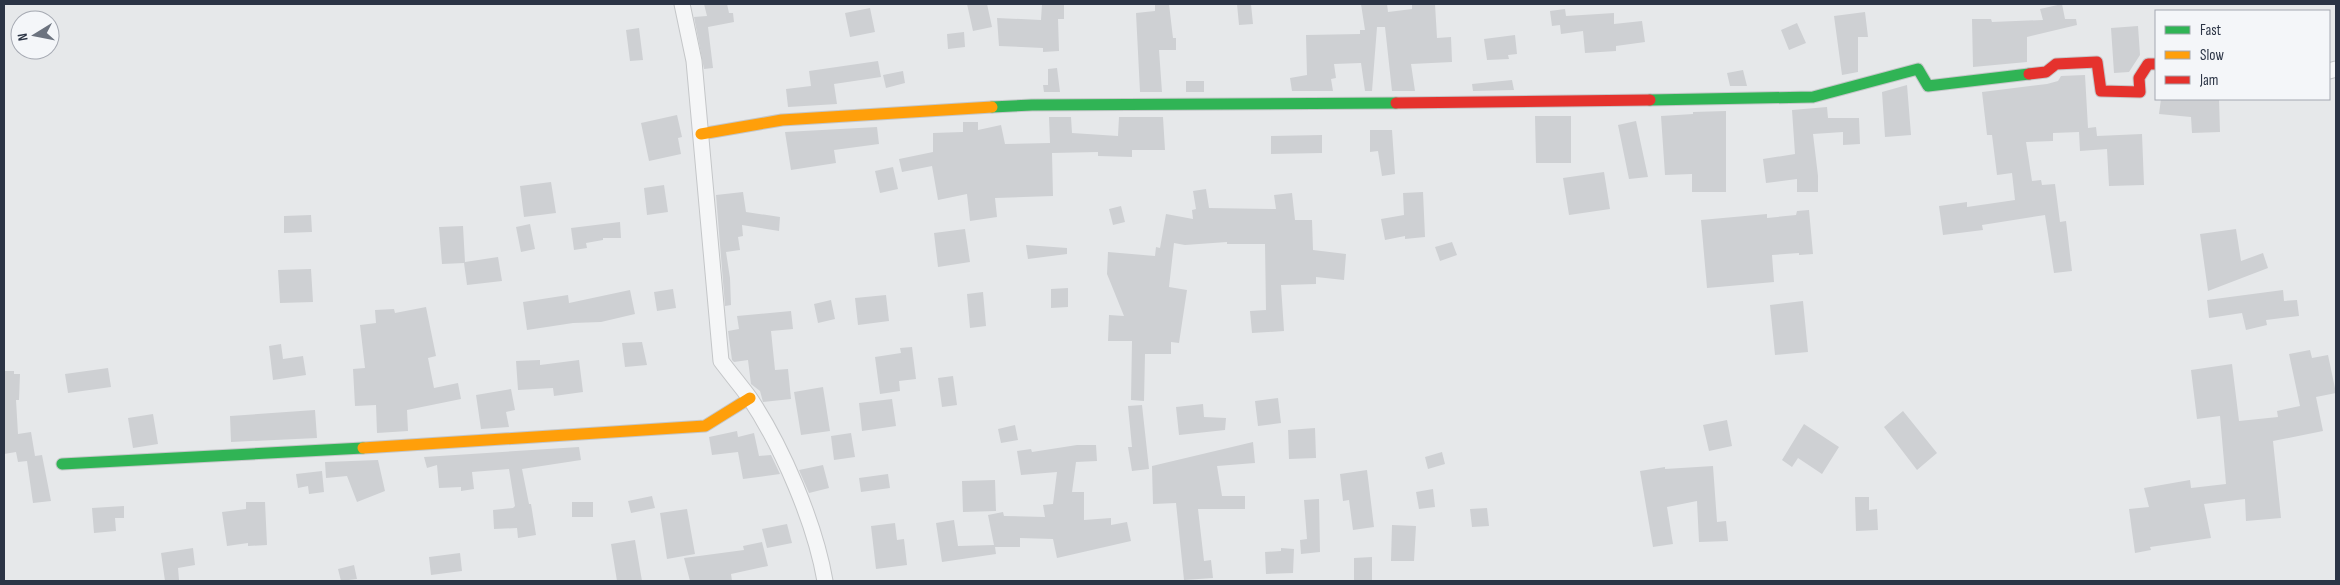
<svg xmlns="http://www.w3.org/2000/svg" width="2340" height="585" font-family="'Sofia Sans Condensed',sans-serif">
<rect width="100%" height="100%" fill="#e6e8ea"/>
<path fill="#ced0d3" d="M704 4H727L729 13H733L734 22 708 27 713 68 704 69 694 17 707 16Z
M967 4H987L992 27 973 31Z
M1042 4H1064V19H1058L1059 51 1043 52V48L999 46 997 18 1041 20Z
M1155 4H1169L1173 38H1176V50H1159L1162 92H1140L1136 13 1155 11Z
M1237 4H1251L1253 24 1239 25Z
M1361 4H1387L1388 12 1412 9V4H1435L1437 38 1451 37 1452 62 1411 64 1415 91H1392L1385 27H1377L1372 91H1365L1361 63 1334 64 1336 78 1331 79 1333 91H1292L1290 78 1307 75 1306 35 1360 34V30H1365Z
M2062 4 2065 19H2076L2077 25 2027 37V62L1973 67 1972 19H1991L1992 22 2043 20 2040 9Z
M870 8 875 32 850 37 845 13Z
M1565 9 1566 16 1614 13V24L1642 21 1645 42 1616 46V51L1585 53 1583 31 1561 34 1560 25 1552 26 1550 11Z
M1865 12 1868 37H1858V72L1842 75 1834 16Z
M1797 23 1806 43 1789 50 1781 30Z
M2138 26 2140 55 2129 72 2114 73 2111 28Z
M639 28 643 60 630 61 626 30Z
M964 32 965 47 948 49 947 34Z
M1515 35 1517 54 1508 55 1509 59 1487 60 1484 39Z
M878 61 881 77 834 84 837 104 788 107 786 89 811 86 809 71Z
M1057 68 1060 92H1044L1043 85H1048V69Z
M1743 70 1747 86H1730L1727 73Z
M903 71 905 83 886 88 883 75Z
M2085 75 2088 128 2096 127 2097 136 2142 134 2144 185 2109 186 2107 149 2080 151 2079 132 2053 133V141L2026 142 2032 181 2041 180 2042 185 2055 184 2060 222 2066 221 2072 271 2054 273 2045 215 1982 225 1983 230 1943 235 1939 206 1967 202V207L2015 200 2012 173 1997 175 1992 135H1987L1982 92 2047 84 2058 81 2061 76Z
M1512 80 1514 90 1473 91 1472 84Z
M1186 81H1204V92H1186Z
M1907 85 1911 135 1885 137 1882 92Z
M2161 99H2219L2220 132 2192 133 2191 117 2159 114Z
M1827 107 1828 118H1859L1860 144 1843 145V132L1813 134 1818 176V192H1797V179L1766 183 1763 159 1795 154 1792 110Z
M1726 111V192H1692V174L1665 175 1661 116 1693 114V112Z
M677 115 682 137 678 138 681 154 649 161 641 123Z
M1535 116H1571V163H1536Z
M1049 117H1071L1072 133 1118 136 1119 117H1163L1165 150H1132V157L1098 156V152L1052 153 1053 196 995 198 997 217 970 221 967 194 938 200 932 166 902 172 899 159 933 152V133L963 132V122H978V130L1001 125 1005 144 1050 143Z
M1636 121 1648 177 1629 179 1618 125Z
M877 127 879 144 834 150 836 163 791 170 785 132Z
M1370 130H1392L1395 174 1382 176 1378 151 1370 152Z
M1322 135V153L1271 154V136Z
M893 167 898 189 880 193 875 171Z
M1604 172 1610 209 1569 215 1563 178Z
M551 182 556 213 524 217 520 186Z
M664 185 668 212 647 215 644 188Z
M1206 189 1209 208 1276 209 1274 195 1292 193 1295 220H1312L1313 250 1346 254 1344 280 1316 277V284L1281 285 1284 331 1252 333 1250 311 1266 310 1265 244H1227V242L1185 245 1174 243 1169 287 1187 290 1179 343 1171 342V354H1145L1144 401 1131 400 1132 341H1108L1109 315 1124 316 1107 274 1108 252 1155 256 1156 247 1160 248 1166 214 1193 219 1192 210 1196 209 1193 191Z
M743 192 746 212 780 217 779 231 742 225 743 236 738 237 740 250 726 252 730 278 731 305 725 306 716 195Z
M1423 192 1425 237 1405 239V236L1385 240 1381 219 1404 215 1403 193Z
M1121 206 1125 222 1113 225 1109 209Z
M1809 210 1813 254 1799 255V253L1772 255 1774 282 1707 288 1701 220 1767 214V218L1796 215 1797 211Z
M311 215 312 232 284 233V216Z
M620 222 621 238H603V240L586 243 587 248 574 250 571 228Z
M530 224 535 249 521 252 516 227Z
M463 226 465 262 498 257 502 281 467 285 464 263 442 264 439 227Z
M965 229 970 262 938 267 934 233Z
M2236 229 2241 261 2263 253 2268 268 2208 291 2200 234Z
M1452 242 1457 255 1440 261 1435 247Z
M1026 245 1067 248V254L1028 259Z
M311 269 313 302 280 303 278 270Z
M1068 288V307L1051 308V289Z
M673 289 676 308 657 311 654 292Z
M630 290 635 314 601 322 573 323 527 330 523 302 568 295 569 303Z
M2283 290 2284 301 2297 300 2299 316 2266 320 2267 325 2246 330 2242 313 2209 318 2207 300Z
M983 292 986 326 970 328 967 294Z
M886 295 889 321 858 325 855 298Z
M831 300 835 319 818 323 814 304Z
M1803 301 1808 352 1775 355 1770 305Z
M426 307 436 356 428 358 434 388 458 383 461 399 407 410 408 431 377 433 376 405 355 406 353 369 365 368 360 325 376 323 375 310 394 309 395 313Z
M791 311 793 329 771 331 775 370 788 369 791 399 763 402 760 391 751 384 748 360 734 362 732 360 728 331 739 329 737 316Z
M642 342 647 365 625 367 622 343Z
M281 344 283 359 303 356 306 375 273 380 269 346Z
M912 347 916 379 899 381 900 391 880 394 875 357 901 353 900 348Z
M2310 350 2312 358 2328 355 2336 393 2316 397 2323 431 2273 441 2281 518 2246 521 2245 499 2204 504 2211 538 2150 547 2151 550 2135 553 2129 509 2149 507 2144 488 2190 480 2191 488 2226 484 2220 416 2197 419 2191 370 2232 364 2239 421 2278 417 2277 411 2300 406 2289 354Z
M540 360V365L579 360 583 392 554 396 553 388 518 390 516 361Z
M108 368 111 387 68 393 65 374Z
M4 371H14V374H20L19 400H16L18 434 31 432 35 456 42 455 51 501 33 503 27 461 18 462 16 452 4 454Z
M953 376 957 405 942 407 938 378Z
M823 387 830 431 801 435 794 392Z
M511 389 515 410 506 412 509 427 481 429 476 395Z
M1278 398 1281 423 1258 426 1255 401Z
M892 399 896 426 862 431 859 403Z
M1203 404 1204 417 1226 418 1225 430 1179 435 1176 407Z
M1142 405 1149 469 1132 471 1128 447H1132L1128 406Z
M315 410 317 438 231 442 230 416Z
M1903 411 1937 453 1917 470 1884 427Z
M153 414 158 444 133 448 128 418Z
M1727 420 1732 446 1709 451 1703 425Z
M1804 424 1839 447 1822 474 1798 458 1792 467 1782 460Z
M1015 425 1018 440 1001 443 998 429Z
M1315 428 1316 458 1289 459 1288 430Z
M737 431 738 437 754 433 759 456 771 455 780 474 743 479 738 452 712 455 709 437Z
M851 433 855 457 834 460 831 436Z
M1253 442 1255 463 1217 466 1222 496H1245V509H1198L1204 561 1211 560 1213 578 1184 580 1176 503 1153 504 1152 466Z
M1077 445H1096L1097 461 1076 462 1072 492H1084V520L1111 518V525L1127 522 1131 541 1057 558 1053 539 1020 538V547H995L996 554 942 562 936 523 954 520 958 546 994 545 988 515 1003 512 1004 516 1045 517 1043 505 1053 504 1057 472 1021 475 1017 451 1031 449 1032 452Z
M579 447 581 460 522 469 529 504H531L536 535 518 538 517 528 494 529 493 510 513 508 515 506 509 469 472 472 474 489 461 491V487L439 488 437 465 427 468 424 457Z
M1442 452 1445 464 1428 469 1425 457Z
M378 460 385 491 357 502 347 476 326 478 325 462Z
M823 465 829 488 809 493 799 470Z
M1713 466 1717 522 1726 521 1728 541 1699 542 1697 501 1667 507 1673 544 1653 547 1640 471 1665 467V469Z
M1367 470 1374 527 1353 530 1349 500 1343 501 1340 474Z
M322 471 324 492 309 494 308 486 298 488 296 474Z
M888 474 890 488 861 492 859 478Z
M995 480 996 511 963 512 962 481Z
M1433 489 1435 507 1419 509 1416 492Z
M652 496 655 508 631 513 628 501Z
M1855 497H1869V510L1877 509 1878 530 1856 531Z
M1319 499 1320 552 1301 554 1300 540 1307 539 1304 500Z
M246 502H265L267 545 248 546V543L227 546 222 512 246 509Z
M572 502H593V517H572Z
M124 506V518H115L116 531 94 533 92 508Z
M1487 508 1489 526 1472 527 1470 509Z
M687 509 695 554 667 559 660 513Z
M895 523 897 540 904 539 907 565 876 569 871 526Z
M787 524 792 543 767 548 762 529Z
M1392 525 1416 526 1414 561H1391Z
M635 540 642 581H617L611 544Z
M762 542 768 566 731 574 732 581H690L684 558 744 550 743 546Z
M193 548 195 565 178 568 179 580 165 581 161 553Z
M1281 548 1294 549 1293 573 1266 574 1265 552 1281 551Z
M460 553 462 571 431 575 429 557Z
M1372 557V581H1354V558Z
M354 565 357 579 341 581 338 569Z"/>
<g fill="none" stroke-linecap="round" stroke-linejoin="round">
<g stroke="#c4c6c8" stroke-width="17">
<path id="street" d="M682 4 694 61 721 361C730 373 740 385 749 397 782 446 815 523 825 581
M2329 71 2336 69"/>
</g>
<g stroke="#c4c6c8" stroke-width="13">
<path id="fast" d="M1650 100 1813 97 1918 69 1928 86 2029 74
M992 107 1032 105 1396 103
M62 464 363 448"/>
</g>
<g stroke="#c4c6c8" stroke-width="13">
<path id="slow" d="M701 134 782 120 992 107
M363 448 705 426 750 398"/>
</g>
<g stroke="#c4c6c8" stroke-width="13">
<path id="jam" d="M2029 74 2046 72 2056 64 2097 62 2101 91 2140 92 2139 78 2148 64H2156
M1396 103 1650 100"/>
</g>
<use href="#street" stroke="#f5f6f7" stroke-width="15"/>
<use href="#fast" stroke="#30b455" stroke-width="11"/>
<use href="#slow" stroke="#ff9f0a" stroke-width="11"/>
<use href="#jam" stroke="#e5322d" stroke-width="11"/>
</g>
<rect width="2340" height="585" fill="none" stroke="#2b3445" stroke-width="10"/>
<rect x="2155" y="10" width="175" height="90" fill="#f4f6f9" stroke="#a4a8b1"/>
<rect x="2165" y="26" width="25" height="8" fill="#30b455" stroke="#a4a8b1"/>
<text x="2200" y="35" font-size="15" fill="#2b3445">Fast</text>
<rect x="2165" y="51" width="25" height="8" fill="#ff9f0a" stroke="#a4a8b1"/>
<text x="2200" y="60" font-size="15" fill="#2b3445">Slow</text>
<rect x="2165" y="76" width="25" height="8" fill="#e5322d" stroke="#a4a8b1"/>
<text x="2200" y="85" font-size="15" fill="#2b3445">Jam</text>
<g transform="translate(35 35) rotate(260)"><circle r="24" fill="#f4f6f9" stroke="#a4a8b1"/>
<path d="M0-4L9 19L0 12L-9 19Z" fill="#6c737f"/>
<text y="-8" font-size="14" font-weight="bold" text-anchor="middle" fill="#2b3445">N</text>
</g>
</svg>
